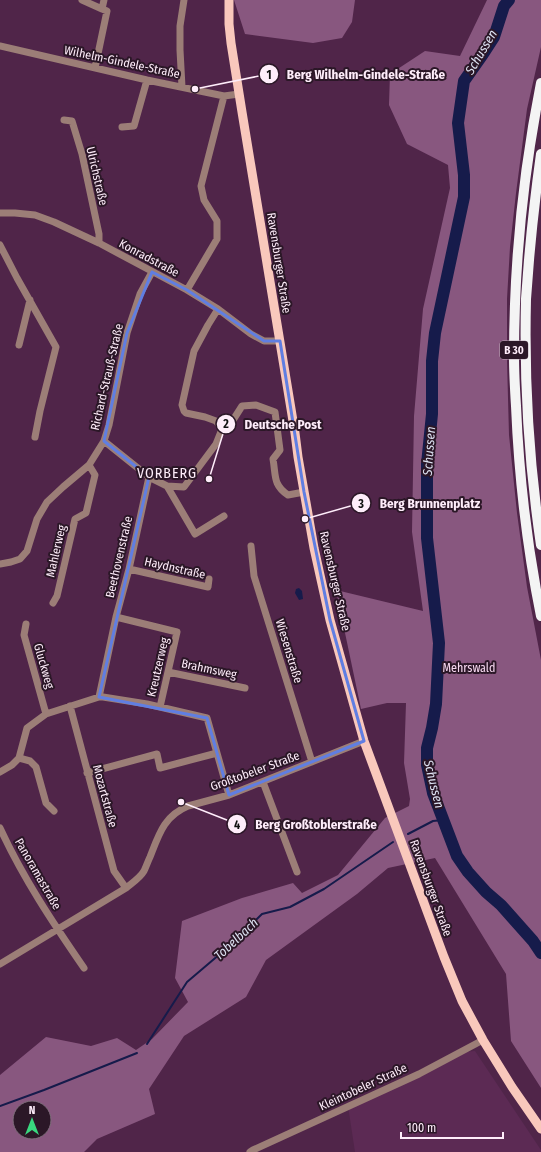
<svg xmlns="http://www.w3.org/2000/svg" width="541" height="1152" font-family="'Fira Sans Condensed',sans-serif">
<rect width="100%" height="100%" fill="#502549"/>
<path fill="#5c2a54" d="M475 1051 541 1150V1152H355L348 1106 462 1052Z"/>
<path fill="#88577f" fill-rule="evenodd" d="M234 0H355L352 22 342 38 313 43 245 34Z
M487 0H541V47L527 109 516 193 510 247 507 299V361L509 435 517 513 527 587 541 660V1088L511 1041 506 974 435 858 388 868 357 894 266 960 246 997 184 1036 149 1089 155 1114 97 1139 84 1152H0V1075L46 1037 91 1046 117 1038 136 1050 152 1039 188 1002 175 978 182 921 242 898 293 883 302 893 338 875 385 818 409 806 410 799 404 763 406 703H387L361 709 336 590 423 611 412 532 414 416 423 309 450 188 448 165 407 144 389 105 390 74 425 51 460 56ZM20 1108H44V1132H20Z"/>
<path fill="#161b4b" d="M299 588 302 591 303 599 299 600 295 593 296 589Z"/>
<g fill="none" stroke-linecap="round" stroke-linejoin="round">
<path stroke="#161b4b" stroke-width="2" d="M408 834 433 821 443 820
M147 1044 187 982 227 948 262 914 290 907 324 889 393 842
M0 1106 44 1090 137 1053"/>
<path stroke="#161b4b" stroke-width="12" d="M509 0 504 6 494 37 483 54 464 81 458 123 464 175V197L435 333 432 361V414L427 464V538L439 643 436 704 432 728 427 748V765L433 793 457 856 468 872 486 892 501 905 533 941 541 953"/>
<path stroke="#9c7e77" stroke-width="7" d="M82 0 102 9
M0 46 147 80 224 96 239 94
M95 68 107 11 102 9 104 0
M182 87 180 50V26L184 0
M64 120 72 121 82 154 99 234V243
M122 127 134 126 147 80
M0 213H15L35 215 54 222 99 243 187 290 218 309 251 334 264 341H280
M0 245 17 278 56 347 40 411 35 437
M187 290 217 239V221L204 200 201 186 224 96
M218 309 208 325 194 351 182 405 184 411 186 413 205 417 216 421 222 429
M19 345 30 300
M222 429 228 428 242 406 256 405 275 412 280 450 273 459C276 476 273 485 288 495L304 492
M149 477 167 486 184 487 216 444 222 429
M167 486 195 534 224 516
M251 546 254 576 312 762
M0 564 11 562 20 559 27 551 37 519 47 502 63 487 89 465 104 441 109 425 127 333 140 294 152 272
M129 569 208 587 209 579
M53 603 57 596 75 519 86 513 95 475 89 465
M116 617 177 632 160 707
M26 624 24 635 46 714
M168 672 245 688
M99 697 116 617 129 569 149 477 104 441
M70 706 114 871 126 888
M19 758 30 761 36 767 46 803 54 811
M0 772 12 765 19 758 27 728 46 714 99 697H103L147 704 207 718 229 795
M87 773 157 754 160 768 217 753
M263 782 297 872
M0 828C23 878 53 923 84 968
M0 964 126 888C132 883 140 878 144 871 146 867 148 861 150 857 159 834 164 816 188 806L229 795 364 741
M250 1152 253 1150 419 1074 483 1040"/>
<path stroke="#f9c8bc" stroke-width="9" d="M229 0V24L231 43 242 112 295 433 298 457 314 548 330 620 364 741 444 957 462 1001 483 1040 512 1087 541 1129"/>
<path stroke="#f4f4f4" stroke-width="10" d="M541 83C523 173 514 265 514 357 514 373 515 390 516 406 519 477 527 547 541 616
M541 154C536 190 532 225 529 260 528 273 527 286 526 299 524 381 529 464 541 545"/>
</g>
<path fill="none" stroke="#607ee2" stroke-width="3" stroke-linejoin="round" d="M152 272 187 290 264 341H280L304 492 330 620 364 741 229 795 207 718 99 697 149 477 104 441 127 333Z"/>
<g text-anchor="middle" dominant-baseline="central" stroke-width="4" stroke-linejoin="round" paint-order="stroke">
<rect fill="#2b1727" stroke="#bfadbb" stroke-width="1" x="500" y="341" width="28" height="18" rx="3"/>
<g font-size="11" font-weight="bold" fill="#feedfa">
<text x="514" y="350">B 30</text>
</g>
<g font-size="12" fill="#feedfa" stroke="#2b1727">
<text transform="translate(122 62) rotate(12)">Wilhelm-Gindele-Straße</text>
<text transform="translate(97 176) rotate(77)">Ulrichstraße</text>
<text transform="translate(149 258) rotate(28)">Konradstraße</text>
<text transform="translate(279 263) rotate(81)">Ravensburger Straße</text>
<text transform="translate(107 377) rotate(-77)">Richard-Strauß-Straße</text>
<text transform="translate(56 551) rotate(-77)">Mahlerweg</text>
<text transform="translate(119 557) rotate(-77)">Beethovenstraße</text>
<text transform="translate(175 568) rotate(13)">Haydnstraße</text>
<text transform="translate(335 581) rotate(77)">Ravensburger Straße</text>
<text transform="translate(289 651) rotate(73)">Wiesenstraße</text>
<text transform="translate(44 666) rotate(74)">Gluckweg</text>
<text transform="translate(158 667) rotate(-77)">Kreutzerweg</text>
<text transform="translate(209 669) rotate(12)">Brahmsweg</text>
<text transform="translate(255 771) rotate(-20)">Großtobeler Straße</text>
<text transform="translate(105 796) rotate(75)">Mozartstraße</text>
<text transform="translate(38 874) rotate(60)">Panoramastraße</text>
<text transform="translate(431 888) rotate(70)">Ravensburger Straße</text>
<text transform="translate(363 1087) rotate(-25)">Kleintobeler Straße</text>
</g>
<g font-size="12" fill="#f8d9f1" stroke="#2b1727">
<text x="469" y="668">Mehrswald</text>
</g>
<g font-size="13" font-style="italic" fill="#dee3f3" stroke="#2b1727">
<text transform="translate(481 52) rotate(-59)">Schussen</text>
<text transform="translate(429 451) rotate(-86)">Schussen</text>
<text transform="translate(434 784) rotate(76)">Schussen</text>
<text transform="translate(236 939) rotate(-43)">Tobelbach</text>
</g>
<g font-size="14" letter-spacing="1" fill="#feedfa" stroke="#2b1727">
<text x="167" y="473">VORBERG</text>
</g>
</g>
<path fill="none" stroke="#feedfa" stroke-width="1.5" d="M195 89L269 74M209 479L226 424M305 519L361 503M181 802L237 824"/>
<g fill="#feedfa" stroke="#2b1727" stroke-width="1.5">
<circle cx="195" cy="89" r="4"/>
<circle cx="209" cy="479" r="4"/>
<circle cx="305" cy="519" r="4"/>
<circle cx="181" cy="802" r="4"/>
<circle cx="269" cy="74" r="10"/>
<circle cx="226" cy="424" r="10"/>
<circle cx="361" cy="503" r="10"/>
<circle cx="237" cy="824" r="10"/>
</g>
<g font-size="12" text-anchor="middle" font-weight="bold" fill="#111">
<text x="269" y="79">1</text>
<text x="226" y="428">2</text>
<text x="361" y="508">3</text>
<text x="237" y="829">4</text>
</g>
<g font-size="13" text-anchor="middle" font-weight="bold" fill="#feedfa" stroke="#2b1727" stroke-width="4" stroke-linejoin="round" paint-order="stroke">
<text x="366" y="79">Berg Wilhelm-Gindele-Straße</text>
<text x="283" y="429">Deutsche Post</text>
<text x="430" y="508">Berg Brunnenplatz</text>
<text x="316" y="829">Berg Großtoblerstraße</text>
</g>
<g transform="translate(32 1120)"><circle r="19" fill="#2b1727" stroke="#7f6d7b"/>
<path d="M0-3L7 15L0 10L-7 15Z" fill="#39d87f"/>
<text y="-6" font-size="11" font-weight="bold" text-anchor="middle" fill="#feedfa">N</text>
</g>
<path d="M401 1132v6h102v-6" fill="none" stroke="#feedfa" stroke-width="2"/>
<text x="407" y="1132" font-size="12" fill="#feedfa" stroke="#2b1727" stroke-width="3" paint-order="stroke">100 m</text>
</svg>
